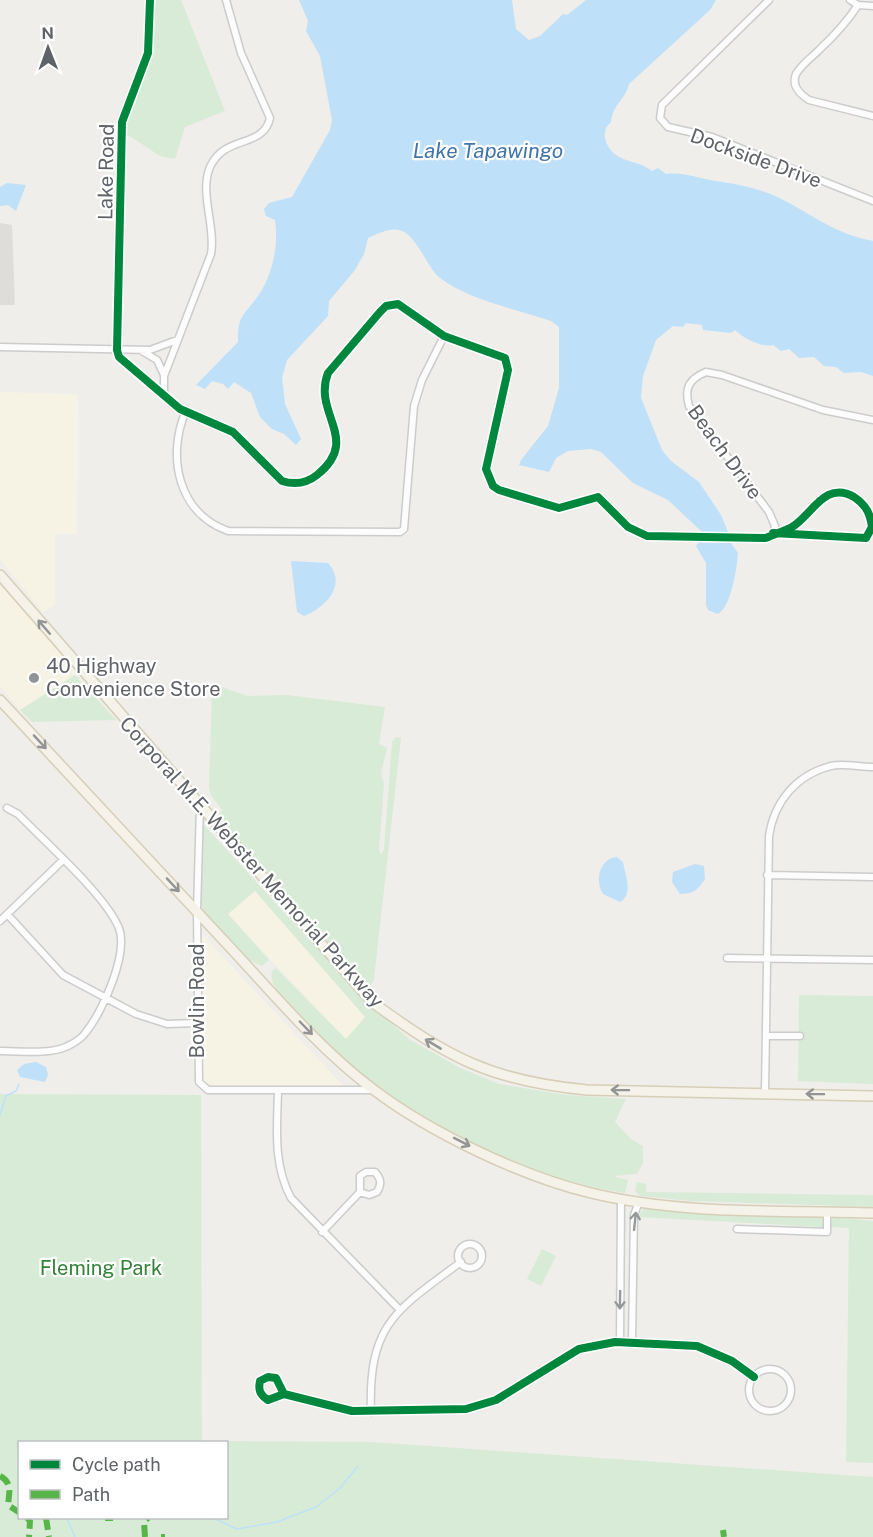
<svg xmlns="http://www.w3.org/2000/svg" width="873" height="1537" font-family="'Public Sans',sans-serif">
<rect width="100%" height="100%" fill="#efeeea"/>
<path fill="#f7f3e4" d="M0 392 78 394 77 534H55V605L43 612 0 559Z
M0 582 77 673 20 710 0 686Z
M255 891 365 1017 346 1040 228 914Z
M200 932 344 1087 219 1088 205 1084 201 1076Z"/>
<path fill="#dfddda" d="M0 223 12 225 15 305H0Z"/>
<path fill="#d8ebd6" fill-rule="evenodd" d="M149 0H181L225 111 185 127 175 159 160 156 122 131 148 53Z
M75 675 116 720 32 722 20 710Z
M221 687 248 696 287 695 385 707 379 744 387 748 381 773 384 784 379 850 381 855 384 849 392 742 396 737 401 738 374 979 370 987 366 986 218 816 222 810 211 795 209 788 212 690Z
M204 825 361 996 409 1039 460 1068 499 1084 566 1095 626 1099 615 1122 631 1139 643 1146V1163L637 1174 613 1176 628 1180 625 1193C501 1174 384 1106 300 1016 290 1004 268 988 272 971L276 968 346 1039 365 1017 255 891 228 914 269 960 262 966 249 960 204 913 201 904 202 828Z
M799 995 873 996V1084L798 1081Z
M0 1094 201 1095 202 1441 372 1442 873 1477V1537H0ZM20 1442H226V1518H20Z
M726 1098 873 1100V1102L726 1099Z
M637 1182 646 1184V1192L873 1195V1207L692 1201 640 1196 635 1191Z
M644 1208 682 1212 822 1217 823 1227 638 1217Z
M833 1217 873 1221V1463L846 1462 849 1228 830 1227Z
M542 1249 556 1256 541 1286 527 1279Z"/>
<path fill="#bfe0f9" d="M299 0H512L516 29 529 40 540 36 563 14 567 15 586 0H716L710 10 629 84C625 101 613 103 611 122 606 126 604 131 605 138 611 164 636 158 652 171L658 168 666 174C684 172 697 178 715 181 733 183 756 188 773 195 810 212 831 233 873 241V376L861 372 844 373 836 367 824 366 814 357 799 358 789 349 781 351 773 345C762 348 743 338 735 330L731 333 703 330 702 325 686 323 683 327 673 326 656 340 643 376 641 398 662 450 671 461 699 482 721 515 728 532 703 533 668 500 633 483 601 452 591 449 568 451 556 458 549 472 519 465 521 460 548 426 559 388V327L551 321C516 309 469 300 440 278 427 268 416 233 399 230 389 228 377 234 368 238L364 254 355 270 329 301 328 316 287 360 282 378 285 404 301 439 296 445 284 434 272 429 260 417 251 393 234 382 228 389 223 384 212 381 205 389 196 385 238 342C238 317 241 318 255 300 272 279 279 246 275 220L266 216 264 209 269 203 292 197 330 130 332 120 320 56 306 31 308 21Z
M7 183 26 185 16 211 8 205 0 206V187Z
M699 542 731 543 738 553C737 568 731 607 718 614L708 610 706 605V563L696 546Z
M291 561 328 563C348 585 325 608 304 616L297 612Z
M617 857 623 862C625 875 634 894 620 902L603 894C594 881 600 858 617 857Z
M695 864 704 866 705 879C698 890 693 894 680 894L672 882 673 872Z
M36 1062 46 1067 48 1075 45 1082 20 1077 17 1070 24 1064Z"/>
<g fill="none" stroke-linecap="round" stroke-linejoin="round">
<path stroke="#bfe0f9" stroke-width="1.5" d="M0 1115 6 1096 16 1091 19 1084
M67 1518 75 1537
M213 1518 237 1529 277 1522 316 1507 340 1488 358 1466"/>
<g stroke="#cbcccc" stroke-width="9">
<path id="minor" d="M150 0 148 53 122 122 117 350 119 357 180 409 233 432 282 481C295 485 307 483 317 475 362 439 312 414 328 373L380 312 386 306 398 304 444 336 505 358 508 370 486 469 493 486 499 490 559 508 598 497 628 527 647 536 766 538C772 535 787 530 792 527 812 515 825 480 854 497 866 505 870 513 872 527L866 538 773 533
M769 0 662 105 660 118 668 127 712 137 873 201
M850 0 858 5 873 6
M858 5C847 22 834 36 819 50 812 57 801 65 796 74 791 86 801 95 809 100L873 116
M0 347 150 350 177 340
M142 351 157 360 164 375
M164 395V376L211 254C216 227 199 193 210 167 225 134 263 149 270 118L241 53 226 0
M185 413C167 457 178 513 228 531L400 532 404 529 414 406 422 380 444 336
M773 533 775 526 769 512 689 406C684 388 689 379 706 372L722 375 823 410 873 420
M200 806 197 911 199 1082 208 1090H373
M767 875 873 877
M7 914 63 975 136 1014 167 1024 197 1023
M0 921 63 860
M727 958 873 960
M766 1036H800
M0 1051C21 1051 49 1055 68 1046 74 1043 83 1037 86 1032 103 1011 130 951 118 926 104 894 44 841 18 814L7 808
M278 1091C277 1129 273 1164 291 1198L399 1309
M765 1093 769 836C774 802 796 775 831 766 843 763 860 767 873 767
M737 1229 827 1232V1212
M322 1232 360 1192 369 1195 377 1192C382 1184 381 1179 375 1172H366L360 1176V1192
M458 1256a12 12 0 1 1 24 0a12 12 0 1 1-24 0Z
M620 1342 621 1199
M632 1342 634 1215 639 1202
M749 1390a21 21 0 1 1 42 0a21 21 0 1 1-42 0Z
M284 1394 276 1378 268 1377 260 1381C258 1390 260 1395 268 1400L284 1394 352 1411 466 1409 496 1400 579 1349 615 1342 697 1346 732 1361 754 1377
M371 1412C368 1324 396 1310 461 1262"/>
</g>
<g stroke="#d7ceb8" stroke-width="12">
<path id="primary" d="M0 575 372 1002C449 1058 491 1081 587 1090L873 1096
M0 700C76 781 151 862 226 943 273 993 319 1049 374 1090 431 1133 521 1176 591 1193 682 1215 780 1210 873 1213"/>
</g>
<use href="#minor" stroke="#fdfcfc" stroke-width="6"/>
<use href="#primary" stroke="#f4f2e9" stroke-width="9"/>
<path stroke="#58b549" stroke-width="6" stroke-dasharray="12 6" stroke-linecap="butt" d="M0 1476C13 1483 9 1493 8 1505L20 1513
M27 1518 30 1521 29 1537
M46 1518 49 1537
M105 1518H113
M723 1530 724 1537
M145 1537 144 1522 148 1518
M161 1537H165"/>
<g stroke="#fff" stroke-width="11">
<path id="cycleway" d="M150 0 148 53 122 122 117 350 119 357 180 409 233 432 282 481C295 485 307 483 317 475 362 439 312 414 328 373L380 312 386 306 398 304 444 336 505 358 508 370 486 469 493 486 499 490 559 508 598 497 628 527 647 536 766 538C772 535 787 530 792 527 812 515 825 480 854 497 866 505 870 513 872 527L866 538 773 533
M284 1394 276 1378 268 1377 260 1381C258 1390 260 1395 268 1400L284 1394 352 1411 466 1409 496 1400 579 1349 615 1342 697 1346 732 1361 754 1377"/>
</g>
<use href="#cycleway" stroke="#00873e" stroke-width="8"/>
</g>
<defs><path id="oneway-shaft" d="M-6 0H5M1.5-3L5.5 0L1.5 3" fill="none" stroke-width="1.6" stroke-linecap="round" stroke-linejoin="round" transform="scale(1.5)"/></defs>
<g stroke="#939595">
<use href="#oneway-shaft" transform="translate(44 627) rotate(-131)"/>
<use href="#oneway-shaft" transform="translate(40 742) rotate(47)"/>
<use href="#oneway-shaft" transform="translate(173 885) rotate(47)"/>
<use href="#oneway-shaft" transform="translate(306 1028) rotate(46)"/>
<use href="#oneway-shaft" transform="translate(433 1044) rotate(-149)"/>
<use href="#oneway-shaft" transform="translate(620 1090) rotate(-179)"/>
<use href="#oneway-shaft" transform="translate(815 1094) rotate(-179)"/>
<use href="#oneway-shaft" transform="translate(462 1142) rotate(27)"/>
</g>
<g stroke="#96999c">
<use href="#oneway-shaft" transform="translate(635 1221) rotate(-84)"/>
<use href="#oneway-shaft" transform="translate(620 1300) rotate(91)"/>
</g>
<circle fill="#919496" stroke="#fff" stroke-width="2" cx="34" cy="678" r="6"/>
<g text-anchor="middle" dominant-baseline="central" stroke-width="4.5" stroke-linejoin="round" paint-order="stroke">
<g font-size="20" fill="#5f6368" stroke="#fff">
<text transform="translate(756 158) rotate(20)">Dockside Drive</text>
<text transform="translate(106 172) rotate(-89)">Lake Road</text>
<text transform="translate(725 452) rotate(54)">Beach Drive</text>
<text transform="translate(252 862) rotate(48)">Corporal M.E. Webster Memorial Parkway</text>
<text transform="translate(197 1001) rotate(-90)">Bowlin Road</text>
</g>
<g font-size="20" fill="#5f6368" stroke="#fff" text-anchor="start">
<text x="46" y="666">40 Highway<tspan x="46" dy="23">Convenience Store</tspan></text>
</g>
<g font-size="20" fill="#348238" stroke="#fff">
<text x="101" y="1268">Fleming Park</text>
</g>
<g font-size="21" font-style="italic" fill="#4174aa" stroke="#fff">
<text x="488" y="150">Lake Tapawingo</text>
</g>
</g>
<rect x="18" y="1441" width="210" height="78" fill="#ffffff" stroke="#bfc1c3" stroke-width="1.5"/>
<rect x="30" y="1460" width="30" height="9" fill="#00873e" stroke="#bfc1c3" stroke-width="1.5"/>
<text x="72" y="1471" font-size="18" fill="#5f6368">Cycle path</text>
<rect x="30" y="1490" width="30" height="9" fill="#58b549" stroke="#bfc1c3" stroke-width="1.5"/>
<text x="72" y="1501" font-size="18" fill="#5f6368">Path</text>
<g transform="translate(48 48) rotate(359)" stroke="#ffffff" stroke-width="4.5" paint-order="stroke">
<path d="M0-4.5L10 22L0 15L-10 22Z" fill="#5f6368"/>
<text y="-9" font-size="16" font-weight="bold" text-anchor="middle" fill="#5f6368">N</text>
</g>
</svg>
